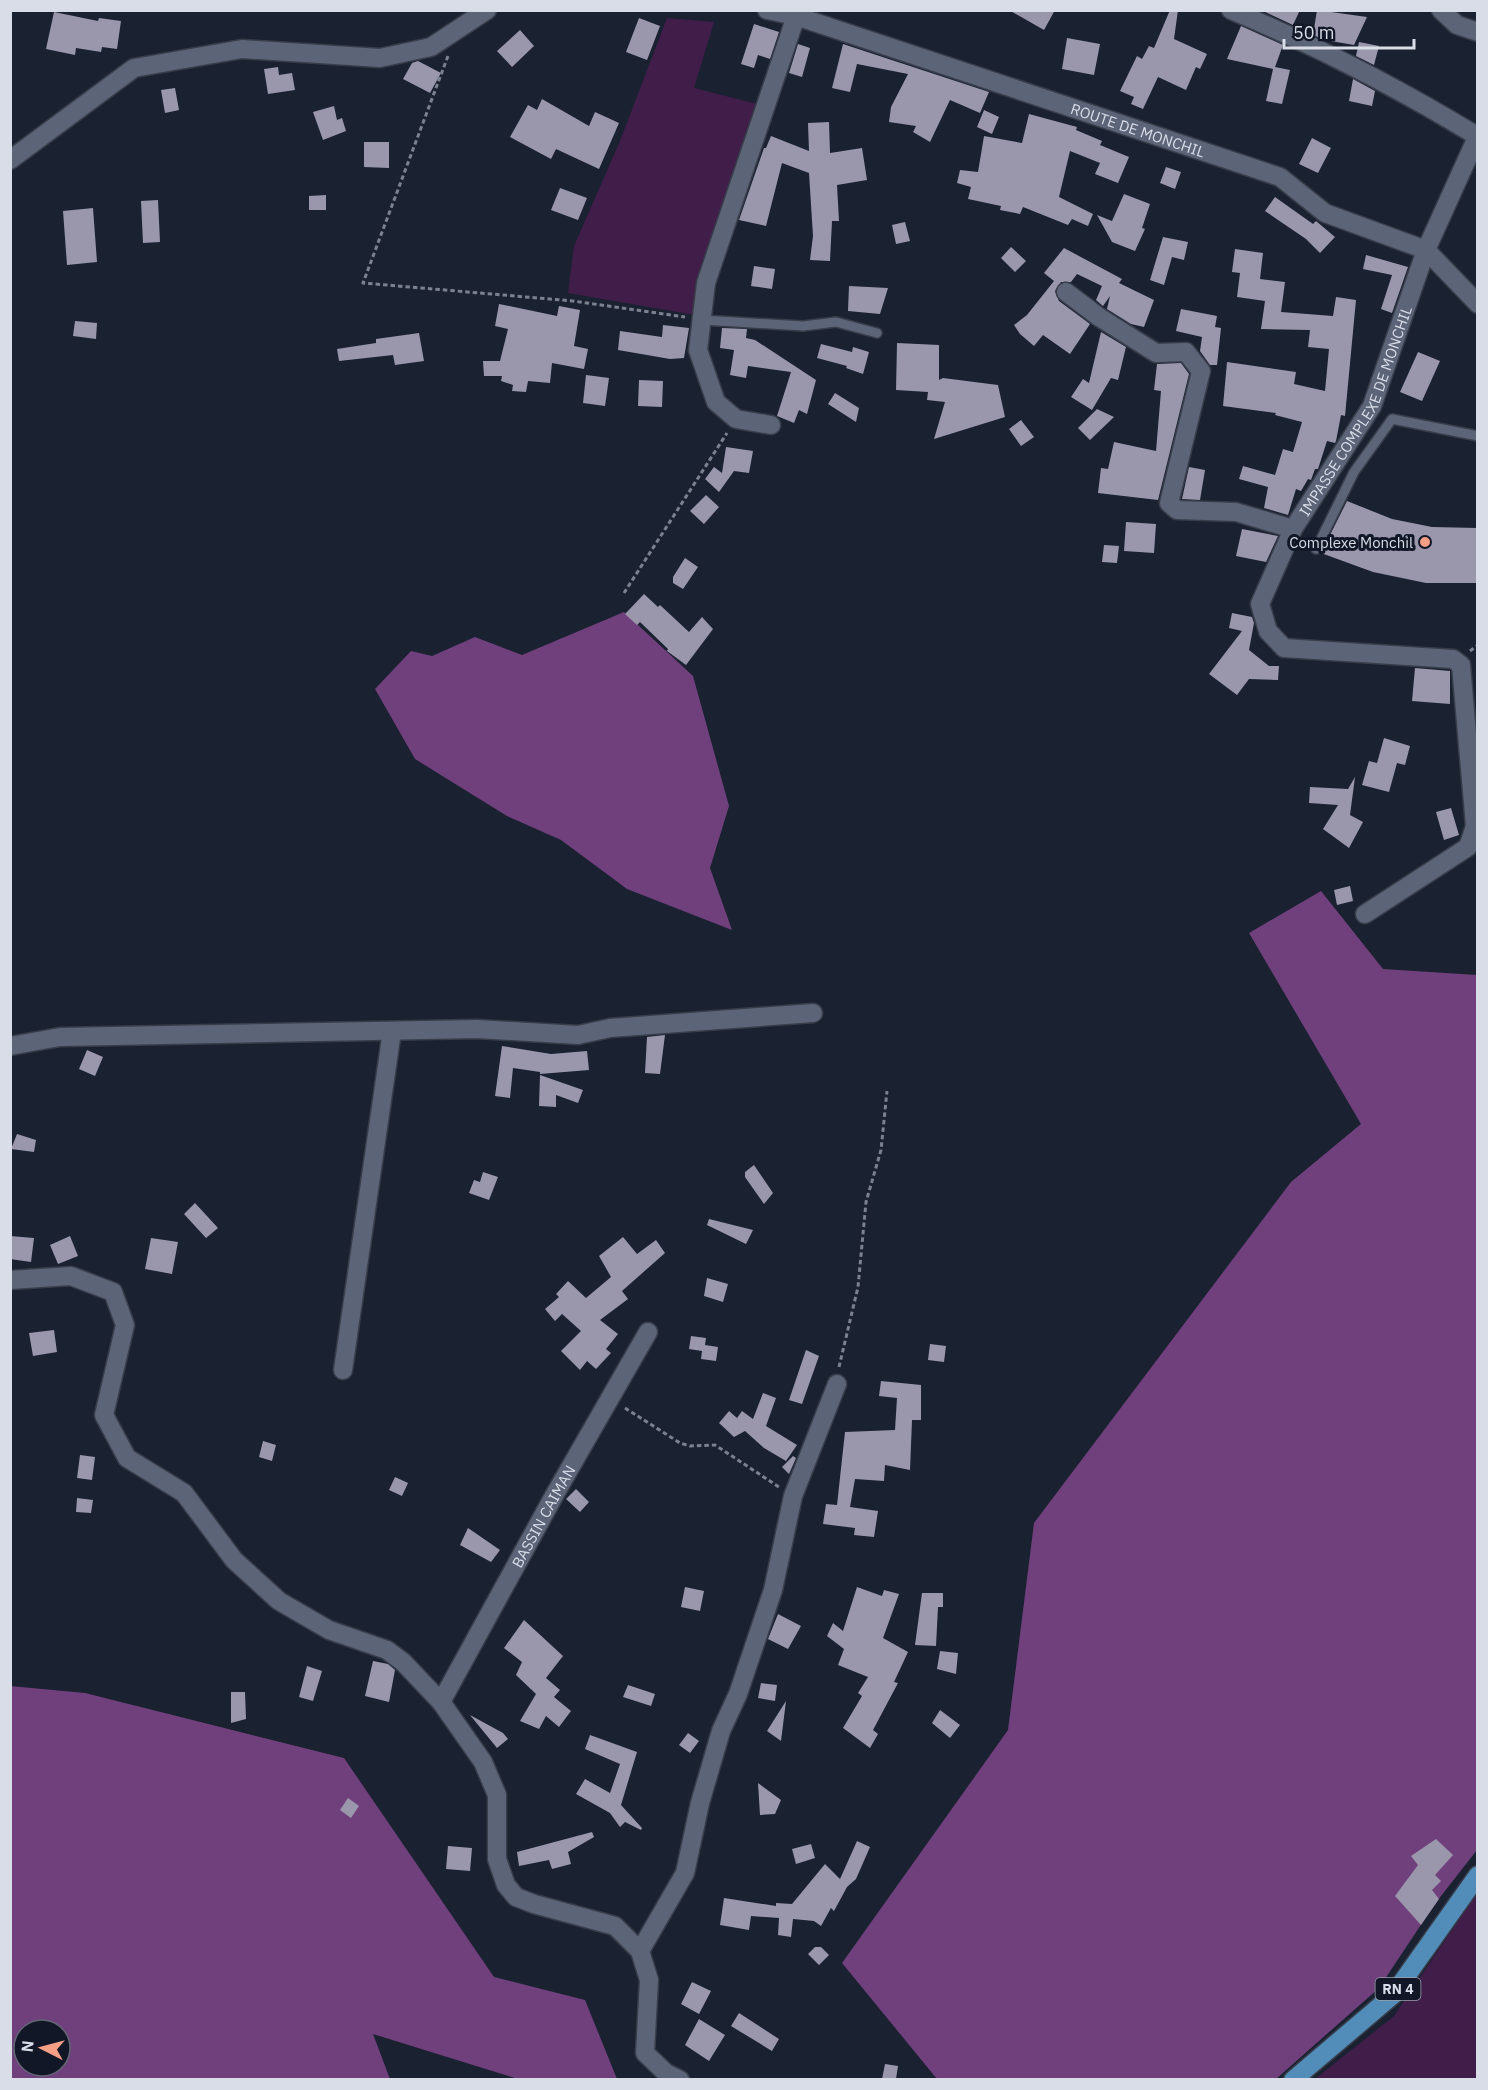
<svg xmlns="http://www.w3.org/2000/svg" width="1488" height="2090" font-family="'IBM Plex Sans',sans-serif">
<rect width="100%" height="100%" fill="#1a2131"/>
<path fill="#411d4a" d="M667 18 714 22 694 88 769 107 771 122 764 140 714 239 695 315 568 293 574 246 620 141Z
M1477 1893V2079H1315L1394 2016Z"/>
<path fill="#70407c" fill-rule="evenodd" d="M624 612 693 676 729 806 710 868 732 930 627 889 561 840 507 816 415 759 375 689 411 651 432 656 475 637 522 655Z
M1321 891 1383 969 1477 975V1850L1434 1905 1379 1988 1276 2079H937L842 1963 1008 1730 1034 1523 1291 1182 1361 1124 1249 933Z
M10 1686 85 1693 344 1758 494 1977 585 2000 617 2079H518L373 2034 390 2079H11ZM24 2030H60V2066H24Z"/>
<path fill="#9a97ad" d="M1009 10H1055L1044 30Z
M1170 10H1178L1174 39 1207 54 1200 69 1196 67 1186 90 1158 77 1143 109 1131 104 1134 97 1120 91 1137 56 1142 59 1149 46 1154 48Z
M1261 10H1300L1293 25Z
M1317 10 1367 17 1354 45 1325 40 1313 35Z
M54 12 98 21 99 18 121 21 117 49 102 47 101 52 76 48 75 55 46 49Z
M639 18 660 26 647 60 626 52Z
M754 24 779 32 770 59 758 55 754 68 741 64Z
M1241 26 1283 45 1275 67 1290 70 1282 104 1266 101 1273 69 1227 59Z
M520 30 534 46 512 67 497 51Z
M1067 38 1100 44 1094 75 1062 69Z
M1359 42 1379 46 1374 65 1356 56Z
M798 44 810 48 802 77 789 73Z
M843 44 989 92 980 113 950 100 930 142 913 132 916 126 889 122 891 107 908 74 857 64 850 92 832 88Z
M418 61 441 73 430 93 403 79 412 63Z
M278 67 279 75 292 73 295 90 268 94 264 69Z
M1353 79 1375 91 1372 106 1349 101Z
M175 88 179 110 165 113 161 90Z
M542 99 589 126 595 112 619 123 599 169 556 149 551 159 510 137 528 105 537 110Z
M334 106 337 120 342 118 346 131 323 140 313 112Z
M984 110 999 117 992 134 977 127Z
M1029 114 1077 127 1076 130 1102 141 1100 145 1129 157 1118 183 1095 174 1100 163 1070 151 1059 197 1093 214 1088 226 1072 219 1068 225 1023 207 1020 214 1000 210 1001 206 968 199 971 187 957 183 960 170 978 172 984 136 1022 143Z
M829 122 830 153 862 148 867 180 837 185 839 221H832L830 261 810 260 813 236 809 173 782 163 766 226 739 220 764 148H766L771 136 809 151 808 123Z
M1312 138 1331 148 1318 173 1299 164Z
M364 142H389V168L364 167Z
M1166 167 1181 172 1175 189 1160 183Z
M560 188 587 198 578 220 551 210Z
M1124 194 1150 204 1142 228 1145 229 1135 251 1112 242 1097 215 1112 221Z
M326 195V210H309V196Z
M1275 197 1313 224 1316 221 1335 237 1320 253 1306 239 1265 211Z
M158 200 160 242 143 243 141 201Z
M93 208 97 262 67 265 63 211Z
M905 222 910 241 896 244 892 225Z
M1163 237 1188 242 1184 260 1172 257 1164 285 1150 280Z
M1011 247 1026 261 1015 272 1001 258Z
M1064 248 1122 279 1119 283 1154 300 1144 327 1131 324 1107 309 1110 296 1103 306 1096 300 1102 286 1077 274 1071 282H1061L1055 291 1059 301 1090 324 1070 354 1043 335 1034 346 1020 334 1014 325 1027 315 1054 281 1044 273Z
M1235 249 1263 253 1260 279 1285 282 1281 312 1333 316 1336 297 1356 300 1345 416 1341 415 1336 441 1335 443 1327 441 1318 469H1315L1311 480 1308 479 1301 491 1296 489 1288 515 1264 508 1268 487 1239 479 1243 466 1275 475 1283 449 1293 452 1302 422 1275 415 1276 413 1223 406 1227 362 1296 372 1294 384 1325 391 1329 349 1308 347 1310 330 1261 329 1265 301 1237 297 1240 273 1232 272Z
M1366 255 1408 267 1392 313 1381 309 1392 275 1363 269Z
M754 266 775 269 772 289 751 286Z
M849 286 888 288 880 314 848 311Z
M499 304 557 316 559 306 580 310 574 346 588 349 584 369 552 363 550 383 528 381 526 392 512 391 513 385 501 381 502 376H484L483 361H500L508 329 495 326Z
M1181 309 1217 316 1215 327 1221 328 1217 365H1210L1200 351 1202 337 1176 331Z
M75 321 97 323 96 339 73 336Z
M663 325 689 328 684 358 670 359 618 350 620 331 662 337Z
M722 328 747 329 746 338 755 340 816 380 807 414 799 410 794 423 777 416 791 372 748 366 746 378 730 375 734 350 720 348Z
M1101 332 1126 347 1118 380 1111 378 1092 410 1071 397 1083 379 1089 383Z
M419 333 424 361 395 365 393 355 339 361 337 349 376 343V339Z
M897 343 939 345V380L943 378 998 385 1005 417 934 439 945 402 927 400 928 392 896 390Z
M821 344 852 352 853 347 869 352 863 374 846 368 847 366 817 358Z
M1418 352 1440 361 1422 401 1400 392Z
M1181 363 1189 374 1158 500 1098 493 1101 468 1108 469 1114 442 1156 451 1161 391 1154 390 1157 364Z
M586 375 609 378 605 406 583 403Z
M639 380 663 381 662 407 638 406Z
M835 393 859 408 856 422 828 404Z
M1097 409 1114 417 1090 440 1078 428Z
M1021 420 1034 437 1021 446 1009 429Z
M726 447 753 451 749 473 734 471 719 492 705 479 714 467 722 473Z
M1189 467 1205 470 1200 500 1182 499Z
M706 495 719 507 704 524 690 511Z
M1347 501 1392 519 1432 527 1478 528V583H1426L1373 572 1321 553Z
M1126 522 1156 524 1154 553 1124 551Z
M1242 529 1278 536 1266 562 1236 556Z
M1104 545 1119 546 1117 563 1102 562Z
M685 558 698 567 683 589 673 583V577Z
M644 594 658 607 660 605 689 632 702 617 713 629 686 665 667 651 668 649 640 622 637 625 625 614Z
M1232 613 1252 617 1254 623 1249 650 1269 666H1279L1278 680 1249 679 1237 695 1209 674 1242 631 1229 628Z
M1415 668 1450 671V704L1412 701Z
M1384 738 1410 746 1405 765 1397 763 1389 792 1362 785 1369 761 1377 763Z
M1355 777 1350 815 1363 822 1349 848 1323 829 1338 805 1309 803 1310 787 1348 789Z
M1451 808 1459 835 1444 840 1436 812Z
M1350 886 1353 901 1337 905 1334 890Z
M665 1035 660 1074 645 1073 647 1037Z
M502 1046 551 1054 587 1051 589 1070 540 1074V1072L513 1068 510 1098 495 1096Z
M87 1050 103 1057 95 1076 79 1069Z
M540 1075 583 1090 578 1103 556 1095V1107L539 1106Z
M17 1134 36 1140 34 1152 11 1149Z
M754 1165 773 1193 764 1204 745 1177V1172Z
M483 1172 498 1177 489 1200 469 1193 474 1180 480 1182Z
M195 1203 218 1228 206 1238 184 1214Z
M709 1219 753 1230 746 1244 707 1225Z
M10 1236 34 1238 31 1262 10 1259Z
M70 1236 78 1256 58 1264 50 1245Z
M623 1237 637 1254 656 1240 665 1253 622 1291 628 1299 600 1320 618 1334 606 1349 611 1353 596 1369 587 1361 580 1370 561 1351 581 1331 562 1314 555 1321 545 1309 559 1297 556 1294 568 1281 586 1298 611 1277 599 1256Z
M151 1238 178 1242 172 1274 145 1269Z
M707 1278 728 1284 723 1302 704 1296Z
M54 1330 57 1352 33 1356 29 1333Z
M691 1336 706 1338 705 1345 718 1347 716 1361 701 1359 702 1351 689 1349Z
M930 1344 946 1346 944 1362 928 1360Z
M806 1350 819 1356 802 1404 789 1400Z
M881 1381 921 1385V1420H912L910 1470 885 1465 884 1481 855 1479 850 1507 878 1511 874 1537 854 1535 855 1528 823 1524 826 1504 837 1505 845 1432 895 1430 897 1398 879 1396Z
M763 1393 776 1398 766 1426 797 1445 786 1461 764 1448 745 1431 734 1437 719 1423 729 1411 737 1418 742 1411 753 1419Z
M263 1441 276 1445 272 1461 259 1457Z
M80 1455 95 1457 92 1480 77 1478Z
M793 1456 796 1458 789 1474 782 1467Z
M395 1477 408 1483 402 1496 389 1490Z
M576 1489 589 1502 580 1512 566 1499Z
M77 1498 93 1500 91 1513 76 1512Z
M468 1528 500 1550 491 1562 460 1545Z
M685 1587 704 1591 700 1611 681 1607Z
M857 1587 882 1596 884 1590 899 1594 883 1638 908 1652 894 1682 898 1683 873 1730 878 1734 870 1748 843 1728 862 1696 858 1693 868 1677 838 1665 844 1649 827 1636 833 1623 843 1631Z
M922 1593H943V1607H938L936 1646 915 1645Z
M778 1614 801 1626 788 1649 768 1639Z
M524 1620 563 1656 546 1678 560 1690 554 1697 571 1711 559 1727 546 1716 539 1729 520 1721 536 1694 516 1675 522 1662 504 1648Z
M940 1651 958 1653 956 1674 937 1669Z
M373 1661 388 1664 395 1670 389 1702 365 1696Z
M307 1666 322 1671 313 1701 299 1697Z
M761 1683 777 1685 775 1701 758 1698Z
M628 1685 655 1694 651 1706 623 1697Z
M231 1692H245L246 1719 231 1723Z
M786 1701 781 1741 767 1731Z
M940 1710 960 1725 950 1738 932 1723Z
M470 1715 503 1733 508 1739 497 1748Z
M688 1733 699 1741 690 1753 679 1745Z
M590 1735 637 1752 621 1805 642 1828 641 1830 625 1822 620 1827 610 1813 576 1794 585 1779 610 1793 620 1764 585 1749Z
M758 1783 781 1800 775 1814 760 1815Z
M348 1798 359 1806 351 1818 340 1810Z
M592 1832 594 1837 568 1852 571 1864 552 1869 549 1860 519 1866 517 1852Z
M1436 1839 1453 1855 1435 1875 1441 1881 1432 1890 1439 1899 1421 1925 1395 1896 1418 1865 1411 1856Z
M857 1841 870 1847 856 1879 847 1887 834 1911 831 1908 821 1926 814 1921 793 1919 791 1937 778 1935 779 1918 751 1916 749 1930 720 1925 724 1898 776 1906V1903L792 1904 825 1864 840 1879Z
M811 1844 815 1858 796 1864 792 1849Z
M448 1846 472 1848 470 1871 446 1869Z
M815 1947H821L829 1955 819 1965 808 1954Z
M692 1982 711 1991 699 2014 681 2004Z
M739 2013 779 2039 772 2051 731 2026Z
M699 2019 725 2035 709 2061 685 2045Z
M885 2064 898 2066 896 2079H882Z"/>
<g fill="none" stroke-linecap="round" stroke-linejoin="round">
<g stroke="#383d4a" stroke-width="12">
<path id="lane" d="M702 320 803 326 836 322 877 333
M1316 549 1354 472 1392 419 1478 436"/>
</g>
<g stroke="#383d4a" stroke-width="21">
<g id="street">
<path id="s1" d="M767 10 796 16 1280 177 1325 213 1426 250 1478 304"/>
<path d="M1231 10C1317 46 1398 88 1477 136"/>
<path d="M1441 10 1457 25 1478 32"/>
<path d="M10 160 134 68 242 49 380 58 431 47 487 10"/>
<path d="M1066 292 1099 317 1156 353 1186 352 1201 371 1169 503 1177 510 1236 512 1293 529"/>
<path d="M771 425 736 419 716 402 698 350 706 283 796 16"/>
<path id="s2" d="M1365 914 1468 847 1475 826 1461 665 1453 659 1284 648 1268 631 1260 604 1293 529 1372 406 1426 250 1478 135"/>
<path d="M10 1046 60 1037 477 1029 578 1035 610 1028 813 1013"/>
<path d="M10 1280 71 1276 113 1292 125 1325 104 1415 127 1458 184 1493 234 1560 279 1601 329 1630 387 1650 403 1662 441 1702 483 1762 497 1795V1859L506 1885 516 1897 534 1904 615 1926 640 1951 649 1980 645 2053 666 2073 680 2080"/>
<path d="M343 1370 392 1031"/>
<path id="s3" d="M441 1702 555 1494 648 1332"/>
<path d="M640 1951 685 1873 700 1803 721 1731 738 1694 773 1590 793 1496 837 1384"/>
</g>
</g>
<g stroke="#383d4a" stroke-width="21">
<path id="primary" d="M1293 2080 1393 1995 1478 1875"/>
</g>
<path stroke="#7b818f" stroke-width="3" stroke-dasharray="4.5 3" stroke-linecap="butt" d="M448 56 363 283 573 301 685 317
M624 593 727 433
M1470 651 1478 645
M839 1367 858 1287 866 1202 881 1150 887 1091
M625 1408 680 1443 690 1446 715 1445 779 1487"/>
<use href="#lane" stroke="#5c6477" stroke-width="9"/>
<use href="#street" stroke="#5c6477" stroke-width="18"/>
<use href="#primary" stroke="#528dba" stroke-width="18"/>
</g>
<circle fill="#f49e86" stroke="#111727" stroke-width="2" cx="1425" cy="542" r="6"/>
<g text-anchor="middle" dominant-baseline="central" stroke-width="6" stroke-linejoin="round" paint-order="stroke">
<rect fill="#111727" stroke="#9ca2ae" stroke-width="1.5" x="1375.5" y="1978" width="45" height="22" rx="4.5"/>
<g font-size="14" font-weight="bold" fill="#d8dde8">
<text x="1398" y="1989">RN 4</text>
</g>
<g font-size="15" fill="#d8dde8" stroke="#111727">
<text stroke="none"><textPath href="#s1" startOffset="390">ROUTE DE MONCHIL</textPath></text>
<text stroke="none"><textPath href="#s2" startOffset="754">IMPASSE COMPLEXE DE MONCHIL</textPath></text>
<text stroke="none"><textPath href="#s3" startOffset="212">BASSIN CAIMAN</textPath></text>
</g>
<g font-size="15" fill="#d8dde8" stroke="#111727" text-anchor="end">
<text x="1413" y="542">Complexe Monchil</text>
</g>
</g>
<rect width="1488" height="2090" fill="none" stroke="#d8dde8" stroke-width="24"/>
<g transform="translate(42 2048) rotate(276)"><circle r="28" fill="#111727" stroke="#616674" stroke-width="1.5"/>
<path d="M0-4.5L10 22L0 15L-10 22Z" fill="#f49e86"/>
<text y="-9" font-size="16" font-weight="bold" text-anchor="middle" fill="#d8dde8">N</text>
</g>
<path d="M1284 39v9h130v-9" fill="none" stroke="#d8dde8" stroke-width="3"/>
<text x="1293" y="39" font-size="18" fill="#d8dde8" stroke="#111727" stroke-width="4.5" paint-order="stroke">50 m</text>
</svg>
